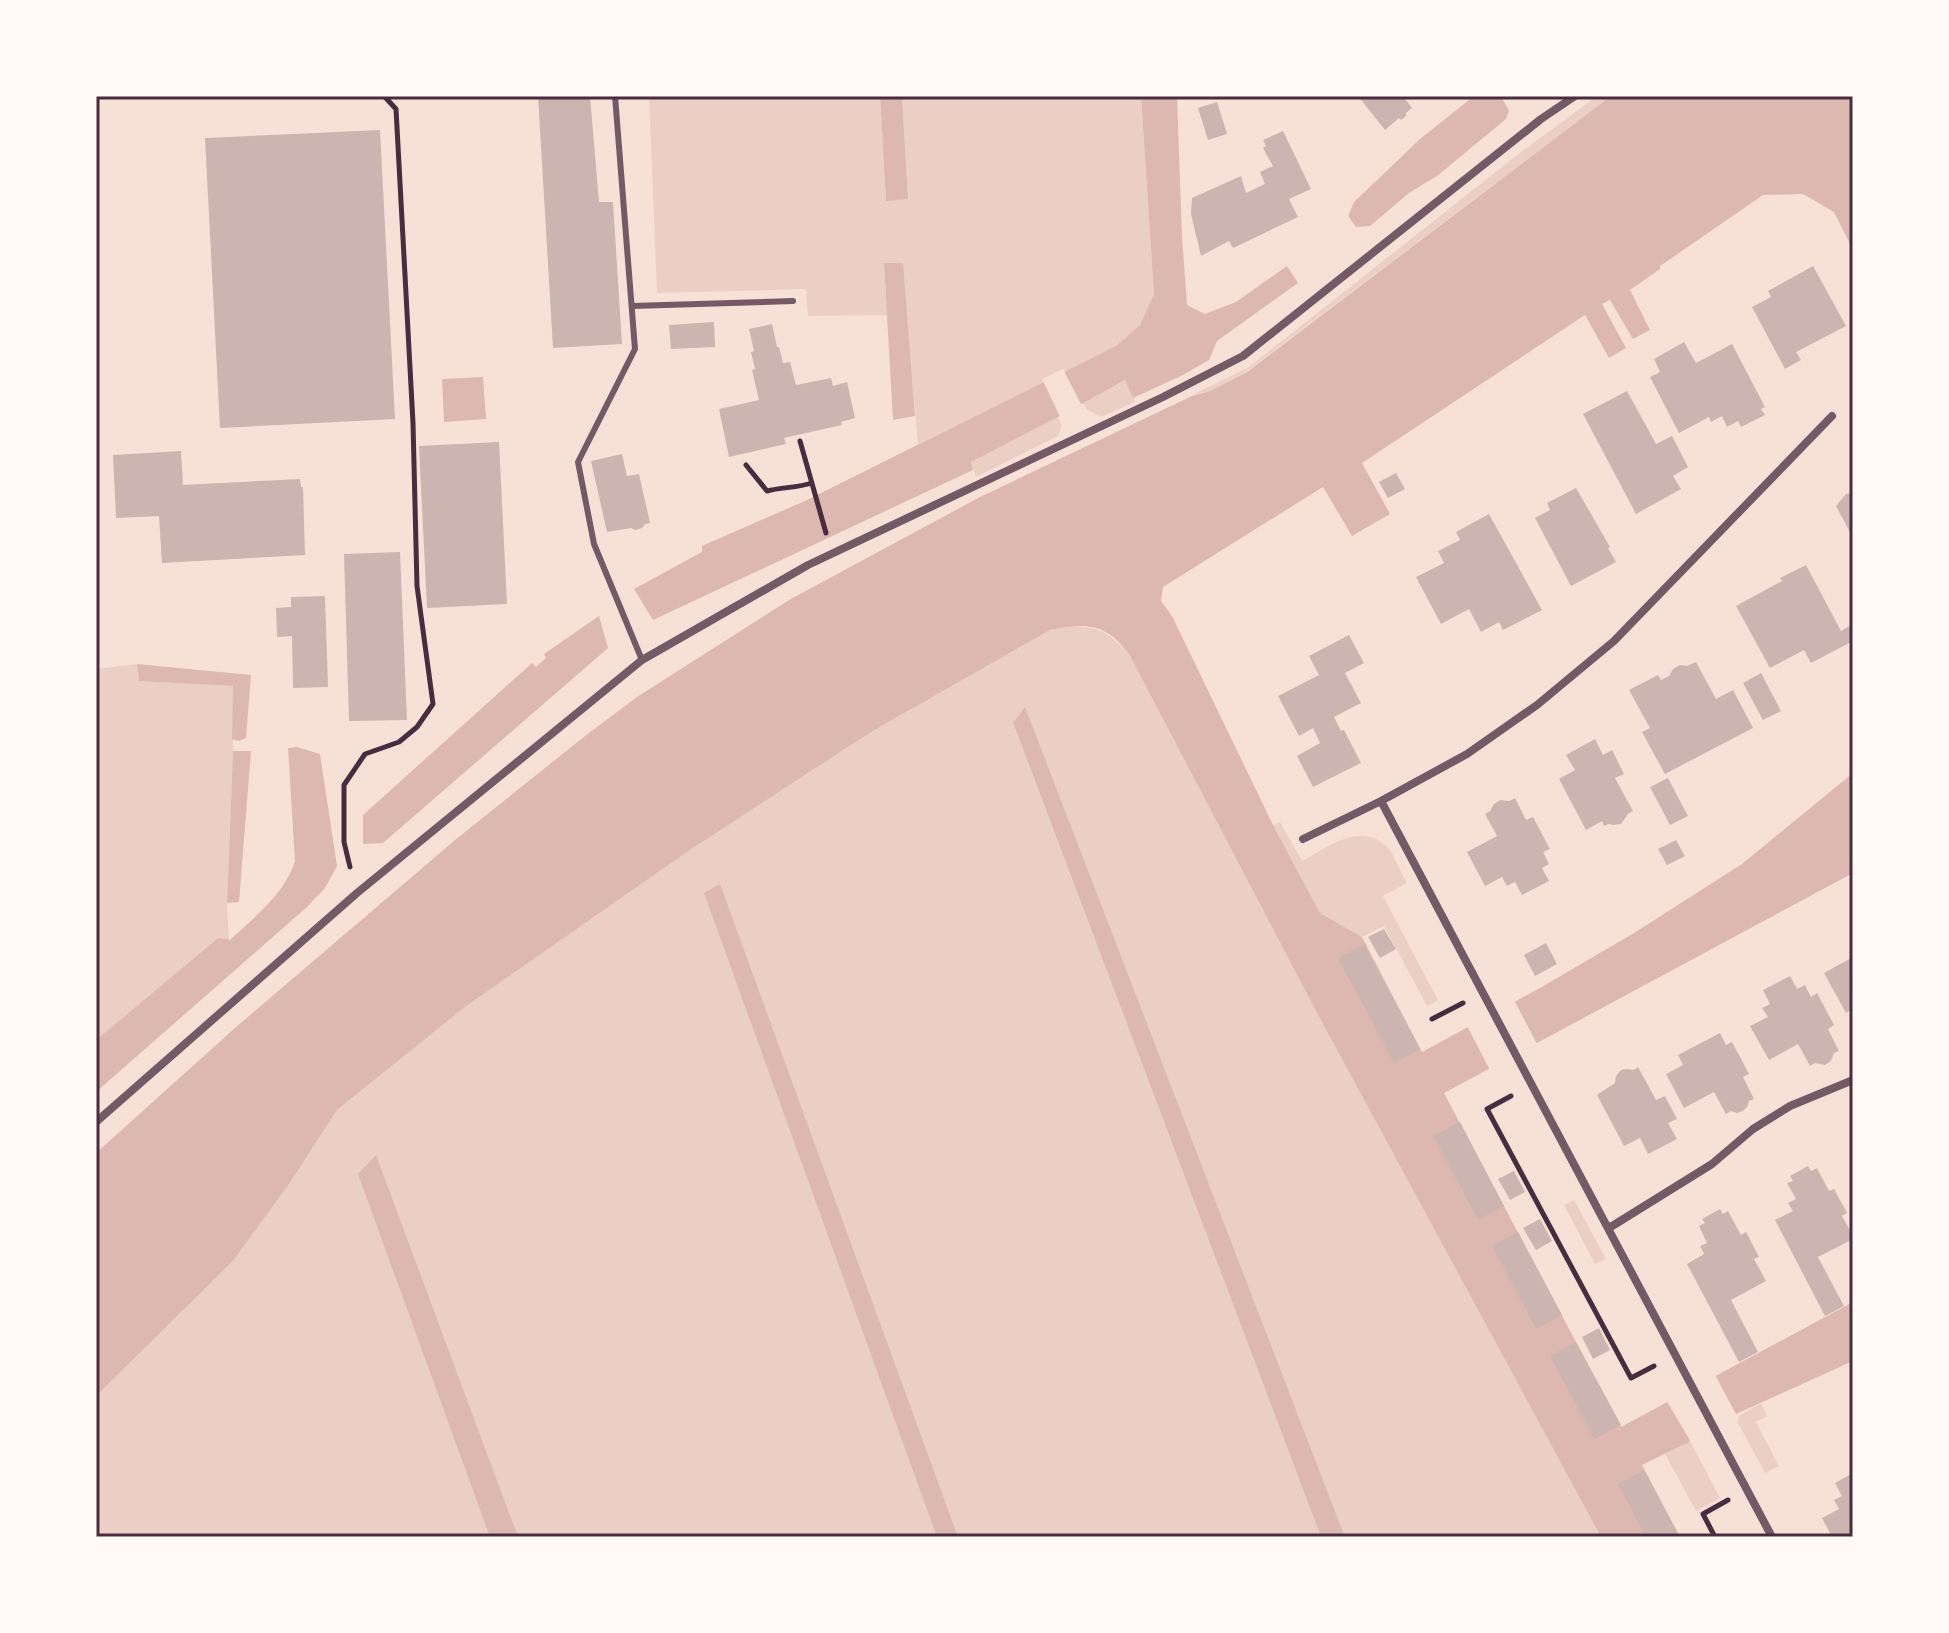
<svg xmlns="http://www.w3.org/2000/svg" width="1949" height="1633" font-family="Arial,sans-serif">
<rect width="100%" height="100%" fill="#f7e1d7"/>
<path fill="#ebcfc5" d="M649 96H880L886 200 908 199 902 96H1141L1154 295 1140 325 1116 346 918 444 902 263H884L887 315 808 316 806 289 657 293Z
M1597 96H1611L1247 371 1210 391 1192 395 1249 367 1512 159Z
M1126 380 1135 402 1101 417 1087 410 1083 403Z
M1058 417 1062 425 1058 436 976 477 971 462Z
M1071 626C1103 627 1107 632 1129 654L1317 1013 1601 1537H1345L1025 708 1013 724 1321 1537H96V1396L233 1261 289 1184 337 1110 465 1007 687 852 871 732 1050 630Z
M137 664 139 681 233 686V751L227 903 229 941 218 938 96 1040V669Z
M1280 822 1302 861C1328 847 1363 819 1389 849 1396 859 1401 873 1407 883L1383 896 1438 1000 1427 1006 1384 926 1362 937 1320 913 1273 825Z
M1574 1200 1606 1259 1595 1264 1564 1205Z
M1761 1403 1767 1416 1756 1422 1779 1466 1765 1473 1738 1423 1739 1416Z
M1690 1441 1720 1498 1696 1511 1665 1454Z"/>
<path fill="#dcb8b0" d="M880 96H902L908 199 886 201Z
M1141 96H1177L1182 237 1187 305 1205 314 1236 302 1287 266 1298 283 1217 341 1209 360 1183 375 1133 398 1125 380 1062 415 971 462 973 470 653 620 634 589 702 552V546L807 500 1116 346 1140 325 1154 294Z
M1474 96H1501L1509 111 1506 119 1437 176 1409 193 1370 226 1356 227 1348 216 1354 202 1420 139Z
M1611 96H1853V250L1834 212 1803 194 1763 195 1660 266V269L1630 290 1650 330 1633 339 1610 300 1602 304 1626 348 1609 358 1585 315 1362 463 1390 514 1352 536 1323 487 1163 587 1161 601 1172 616 1273 825 1320 913 1362 937 1422 1052 1540 988 1634 933 1742 864 1853 773V873L1444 1093 1621 1427 1853 1302V1361L1736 1414 1687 1443 1642 1465 1680 1537H1601L1317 1013 1129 654C1123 647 1117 639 1109 634 1092 622 1069 626 1050 630L871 732 687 852 465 1007 337 1110 289 1184 233 1261 96 1396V1153L235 1028 455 840 585 736 637 697 789 600 980 497 1192 396 1210 391 1247 372Z
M884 263H903L915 416 893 420Z
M483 377 486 419 444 422 442 379Z
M599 616 608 648 383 843 363 844V815L532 663 536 667 546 658 544 654Z
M137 664 251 675 246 738 239 741 232 739 233 686 139 681Z
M1025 707 1345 1537H1321L1013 723Z
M297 747 320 754 337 866 325 888 307 907 96 1092V1040L218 938 230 940C254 917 285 894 295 861L288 748Z
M233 751H251L239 902 227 903Z
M720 884 958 1537H937L704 893Z
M376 1155 518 1537H490L358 1174Z"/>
<path fill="#f7e1d7" d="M1063 369 1083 408 1061 419 1042 379Z
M1513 998 1538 1046 1491 1072 1466 1024Z
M1713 1371 1738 1418 1692 1444 1665 1398Z"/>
<path fill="#ccb4b1" d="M538 96H590L599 202H613L622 344 553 348Z
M1358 96H1403L1412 108 1406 113V116L1401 120 1399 118 1385 130Z
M1217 102 1227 134 1208 140 1198 108Z
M380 130 395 419 220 428 205 138Z
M1283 131 1311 189 1289 199 1298 217 1233 248 1229 241 1201 256 1191 214 1192 198 1241 176 1246 193 1265 184 1260 172 1273 166 1263 148 1266 146 1263 140Z
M1813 266 1846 326 1796 352 1801 360 1785 369 1752 307 1771 297 1768 291Z
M714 322 715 347 671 349 669 325Z
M772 324 777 347H779L783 363 790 362 796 385 831 378 833 386 847 382 855 418 841 422 842 425 784 438 786 444 729 457 719 409 759 400 752 370 755 369 751 352 754 351 749 329Z
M1684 342 1696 363 1732 344 1765 407 1761 409 1765 415 1741 427 1738 421 1727 427 1722 416 1711 422 1709 417 1679 433 1650 377 1660 372 1654 359Z
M1627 391 1656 444 1672 436 1688 467 1673 476 1681 489 1636 514 1583 414Z
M499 442 507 604 427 608 419 446Z
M181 451 183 485 300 479 301 487H303L305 555 162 563 159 516 116 518 113 455Z
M622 454 627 476 639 474 650 523 645 524 642 528 635 530 631 528 607 532 591 461Z
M1396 473 1405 489 1388 498 1379 482Z
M1576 488 1610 547 1608 548 1616 562 1571 586 1535 518 1550 510 1547 503Z
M1853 493V538L1836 506 1846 494Z
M1489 514 1542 610 1503 630 1499 622 1481 632 1469 609 1441 624 1416 577 1444 563 1438 551 1460 540 1456 532Z
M400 552 407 720 349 721 344 554Z
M1806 565 1841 631 1853 624V641L1811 663 1804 650 1770 668 1736 606 1782 581 1780 578Z
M325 596 328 687 293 688 292 636 277 637 276 608 291 607V597Z
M1349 635 1364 663 1345 673 1361 703 1334 717 1341 731 1344 730 1361 763 1313 787 1297 756 1320 743 1313 728 1299 736 1278 696 1319 675 1309 656Z
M1696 662 1716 699 1733 690 1753 728 1665 774 1642 732 1650 728 1629 690 1658 675 1661 680 1669 676 1673 669 1680 665 1687 666Z
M1761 673 1781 711 1763 720 1743 683Z
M1595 739 1603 755 1612 750 1624 774 1615 778 1633 811 1628 814 1621 824 1613 825 1609 824 1604 826 1602 821 1586 830 1559 779 1575 770 1566 755Z
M1668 778 1688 816 1670 825 1650 787Z
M1515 798 1526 820 1533 817 1550 849 1543 852 1549 864 1542 868 1549 881 1522 895 1515 882 1507 886 1502 877 1485 886 1467 852 1497 836 1485 814 1490 811 1494 804 1500 800 1509 801Z
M1676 840 1685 856 1667 865 1658 849Z
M1384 929 1396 949 1380 958 1368 937Z
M1546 943 1557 964 1535 976 1524 955Z
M1364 944 1420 1049 1394 1063 1338 958Z
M1853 957V1009L1846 1013 1824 973Z
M1790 976 1797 989 1805 985 1811 997 1817 993 1834 1025 1828 1029 1839 1051 1834 1053 1831 1061 1825 1065 1815 1063 1810 1066 1798 1044 1769 1060 1750 1026 1768 1017 1762 1008 1770 1004 1763 990Z
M1720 1033 1726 1045 1732 1042 1749 1074 1743 1077 1754 1099 1749 1101 1747 1107 1743 1111 1737 1113 1731 1111 1726 1114 1714 1092 1684 1108 1666 1074 1683 1065 1678 1055Z
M1638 1067 1656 1100 1665 1096 1677 1119 1668 1123 1677 1139 1648 1154 1640 1138 1624 1146 1597 1095 1615 1083 1616 1076 1621 1070 1627 1069 1634 1070Z
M1460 1122 1504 1206 1478 1220 1433 1136Z
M1808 1166 1811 1171 1817 1168 1829 1191 1834 1189 1847 1213 1842 1216 1853 1236V1239L1818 1257 1844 1306 1825 1316 1775 1220 1793 1211 1788 1203 1796 1199 1787 1183 1793 1181 1790 1176Z
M1514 1171 1525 1192 1510 1200 1498 1179Z
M1720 1209 1723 1214 1728 1211 1741 1235 1746 1232 1759 1257 1754 1259 1766 1281 1731 1300 1758 1352 1739 1362 1687 1264 1704 1254 1700 1246 1707 1243 1699 1226 1705 1223 1702 1219Z
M1540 1219 1552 1241 1536 1250 1523 1228Z
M1518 1232 1562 1315 1536 1329 1492 1246Z
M1599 1328 1610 1350 1593 1359 1582 1337Z
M1576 1342 1621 1425 1594 1439 1550 1356Z
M1644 1470 1680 1537H1646L1618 1484Z
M1853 1473V1537H1832L1822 1518 1839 1509 1834 1500 1842 1496 1835 1483Z"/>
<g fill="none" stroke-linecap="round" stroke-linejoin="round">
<path stroke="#4a2c40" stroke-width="5" d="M800 441 826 533
M746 465 767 491C782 487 797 488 812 483
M350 867 344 842V785L365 754 399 742 417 727 433 704 417 586 413 423 396 109 384 96
M1432 1019 1463 1003
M1511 1096 1487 1109 1631 1378 1654 1366
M1715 1537 1703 1514 1728 1500"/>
<path stroke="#755966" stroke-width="6" d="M615 96 635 349 578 462 594 544 642 660
M632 306 793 301"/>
<path stroke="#755966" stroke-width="8" d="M1381 801 1772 1537
M1303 839 1381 801 1467 754 1537 705 1614 641 1832 416
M96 1122 357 893 642 660 808 565 1163 397 1243 356 1541 119 1575 96
M1609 1228 1712 1164 1753 1129 1790 1106 1853 1080"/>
</g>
<rect width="1949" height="1633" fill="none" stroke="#fffaf5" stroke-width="196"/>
<rect x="98" y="98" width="1753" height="1437" fill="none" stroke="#4a2c40" stroke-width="3"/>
</svg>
